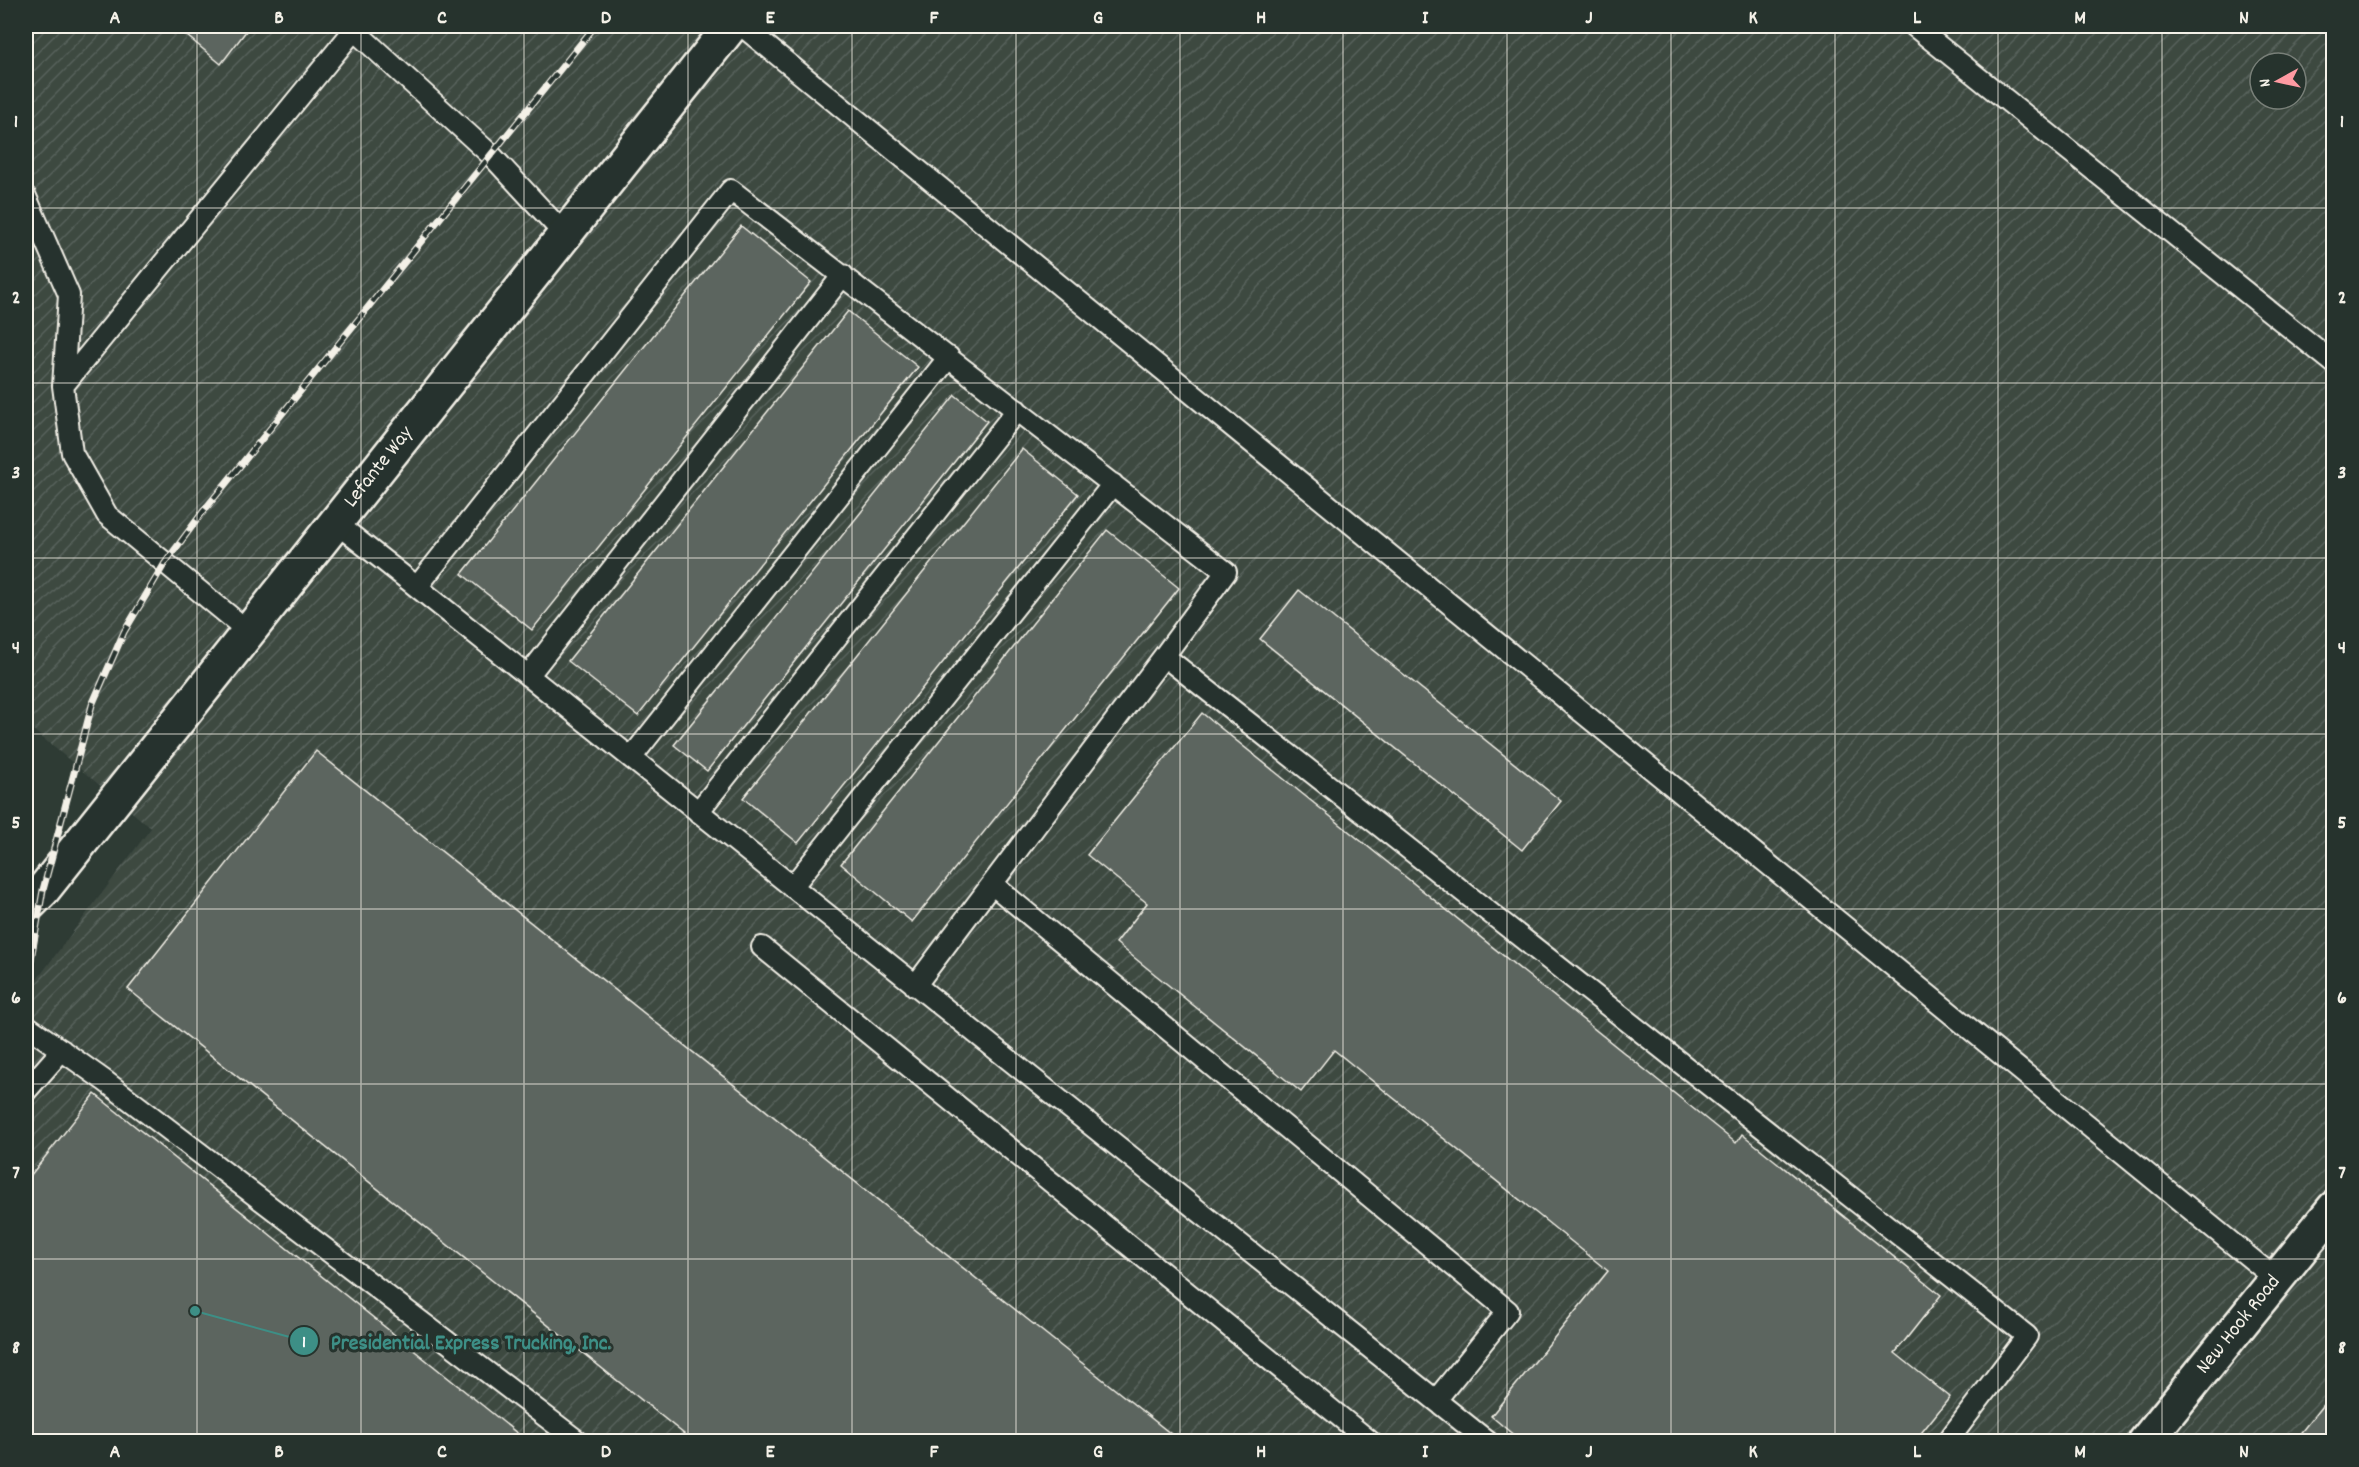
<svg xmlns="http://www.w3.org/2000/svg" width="2359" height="1467" font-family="Dekko,sans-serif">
<defs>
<pattern id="industrial-furrows" width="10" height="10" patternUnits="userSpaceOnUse" patternTransform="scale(1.5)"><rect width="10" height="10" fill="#3c4841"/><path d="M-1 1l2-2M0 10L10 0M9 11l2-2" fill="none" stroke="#59635c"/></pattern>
</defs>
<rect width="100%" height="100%" fill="#2e3b34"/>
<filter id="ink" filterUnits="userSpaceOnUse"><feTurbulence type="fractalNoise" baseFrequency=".0167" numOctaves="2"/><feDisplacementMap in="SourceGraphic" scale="12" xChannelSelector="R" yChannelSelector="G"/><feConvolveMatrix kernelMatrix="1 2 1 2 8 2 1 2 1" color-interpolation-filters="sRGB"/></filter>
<g filter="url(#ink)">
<path fill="url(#industrial-furrows)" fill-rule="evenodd" d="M26 26H2333V1441H26V994L151 828 26 724ZM2260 63H2296V99H2260Z"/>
<path fill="#5c655e" stroke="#f4f1e8" stroke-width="1.5" d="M175 26H250L221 64Z
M741 226 811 282 532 630 462 574Z
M848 311 918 367 638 716 568 661Z
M955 395 987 421 707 771 674 745Z
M1022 449 1078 494 798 843 743 798Z
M1107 530 1179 588 912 922 841 864Z
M1299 590 1561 801 1522 850 1260 639Z
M1202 713 1736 1143 1742 1134 1941 1295 1895 1353 1950 1397 1914 1442H1522L1491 1416 1608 1271 1334 1050 1301 1092 1116 943 1147 903 1087 855Z
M316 751 1181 1442H694L128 989Z
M95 1094 528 1442H26V1181Z
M2334 1391V1442L2294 1441Z"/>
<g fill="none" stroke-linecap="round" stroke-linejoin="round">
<g stroke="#f4f1e8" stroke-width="24">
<path id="service" d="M742 26 2276 1279
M1914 26 2334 363
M26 197 69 295 63 386 72 453 107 515 249 632
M63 386 354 30 491 155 565 235
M336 523 417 587
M528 676 843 275
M631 758 949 357
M698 812 1017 410
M992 884 1508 1311 1436 1400
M792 887 1113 484
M762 947 1371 1442
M915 986 1164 656
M26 1025 105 1081 579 1442
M26 1091 62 1050
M1488 1442 417 587 731 190 1226 572 1164 656 2027 1336 1947 1442"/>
</g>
<g stroke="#f4f1e8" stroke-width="38">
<g id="minor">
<path id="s1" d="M26 907 43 890 731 26"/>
</g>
</g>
<g stroke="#f4f1e8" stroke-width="38">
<g id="tertiary">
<path id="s2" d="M2145 1442 2334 1208"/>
</g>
</g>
<use href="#service" stroke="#26332d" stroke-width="20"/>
<use href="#minor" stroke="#26332d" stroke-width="33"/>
<use href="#tertiary" stroke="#26332d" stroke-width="33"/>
<g stroke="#f4f1e8" stroke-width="7">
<path id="rail" d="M26 988 43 890 92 705 124 632 165 563 202 513 595 26"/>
</g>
<use href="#rail" stroke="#26332d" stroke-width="4.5" stroke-dasharray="14" stroke-linecap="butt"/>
</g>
</g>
<path fill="none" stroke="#f4f1e8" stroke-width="1.5" stroke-opacity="0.55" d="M197 26V1442M361 26V1442M524 26V1442M688 26V1442M852 26V1442M1016 26V1442M1180 26V1442M1343 26V1442M1507 26V1442M1671 26V1442M1835 26V1442M1998 26V1442M2162 26V1442M26 208H2334M26 383H2334M26 558H2334M26 734H2334M26 909H2334M26 1084H2334M26 1259H2334"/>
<g text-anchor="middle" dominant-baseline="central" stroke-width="6" stroke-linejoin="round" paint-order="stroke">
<g font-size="21" fill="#f4f1e8" stroke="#26332d">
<text stroke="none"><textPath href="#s1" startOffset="564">Lefante Way</textPath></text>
<text stroke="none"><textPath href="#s2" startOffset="150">New Hook Road</textPath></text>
</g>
</g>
<path fill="none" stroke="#3d8f86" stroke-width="2" d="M195 1311L304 1341"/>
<g fill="#3d8f86" stroke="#26332d" stroke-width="2">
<circle cx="195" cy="1311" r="6"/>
<circle cx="304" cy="1341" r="15"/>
</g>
<g font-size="18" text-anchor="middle" font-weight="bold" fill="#fff">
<text x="304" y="1347">1</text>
</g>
<g font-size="22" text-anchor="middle" font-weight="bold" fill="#3d8f86" stroke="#26332d" stroke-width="6" stroke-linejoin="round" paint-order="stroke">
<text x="471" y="1349">Presidential Express Trucking, Inc.</text>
</g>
<rect width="2359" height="1467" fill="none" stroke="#26332d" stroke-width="66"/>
<g transform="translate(2278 81) rotate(262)"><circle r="28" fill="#26332d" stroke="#787f78" stroke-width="1.5"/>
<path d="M0-4.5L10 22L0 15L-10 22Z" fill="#ff9aa2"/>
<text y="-9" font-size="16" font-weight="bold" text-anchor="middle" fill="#f4f1e8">N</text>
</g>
<rect x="33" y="33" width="2293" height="1401" fill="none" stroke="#f4f1e8" stroke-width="2"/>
<g font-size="20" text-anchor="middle" font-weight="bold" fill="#f4f1e8">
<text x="115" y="23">A</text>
<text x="279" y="23">B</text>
<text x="442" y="23">C</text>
<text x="606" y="23">D</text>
<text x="770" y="23">E</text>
<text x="934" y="23">F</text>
<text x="1098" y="23">G</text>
<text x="1261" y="23">H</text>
<text x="1425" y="23">I</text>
<text x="1589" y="23">J</text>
<text x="1753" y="23">K</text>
<text x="1917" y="23">L</text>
<text x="2080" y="23">M</text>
<text x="2244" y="23">N</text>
<text x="16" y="127">1</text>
<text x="2342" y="127">1</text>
<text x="16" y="303">2</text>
<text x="2342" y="303">2</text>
<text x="16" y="478">3</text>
<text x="2342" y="478">3</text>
<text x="16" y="653">4</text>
<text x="2342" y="653">4</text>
<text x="16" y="828">5</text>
<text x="2342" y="828">5</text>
<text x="16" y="1003">6</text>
<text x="2342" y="1003">6</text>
<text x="16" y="1178">7</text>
<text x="2342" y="1178">7</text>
<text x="16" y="1353">8</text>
<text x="2342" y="1353">8</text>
<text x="115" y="1457">A</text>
<text x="279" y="1457">B</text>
<text x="442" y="1457">C</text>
<text x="606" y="1457">D</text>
<text x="770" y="1457">E</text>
<text x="934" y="1457">F</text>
<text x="1098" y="1457">G</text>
<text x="1261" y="1457">H</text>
<text x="1425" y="1457">I</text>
<text x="1589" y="1457">J</text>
<text x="1753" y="1457">K</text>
<text x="1917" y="1457">L</text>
<text x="2080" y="1457">M</text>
<text x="2244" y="1457">N</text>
</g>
</svg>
